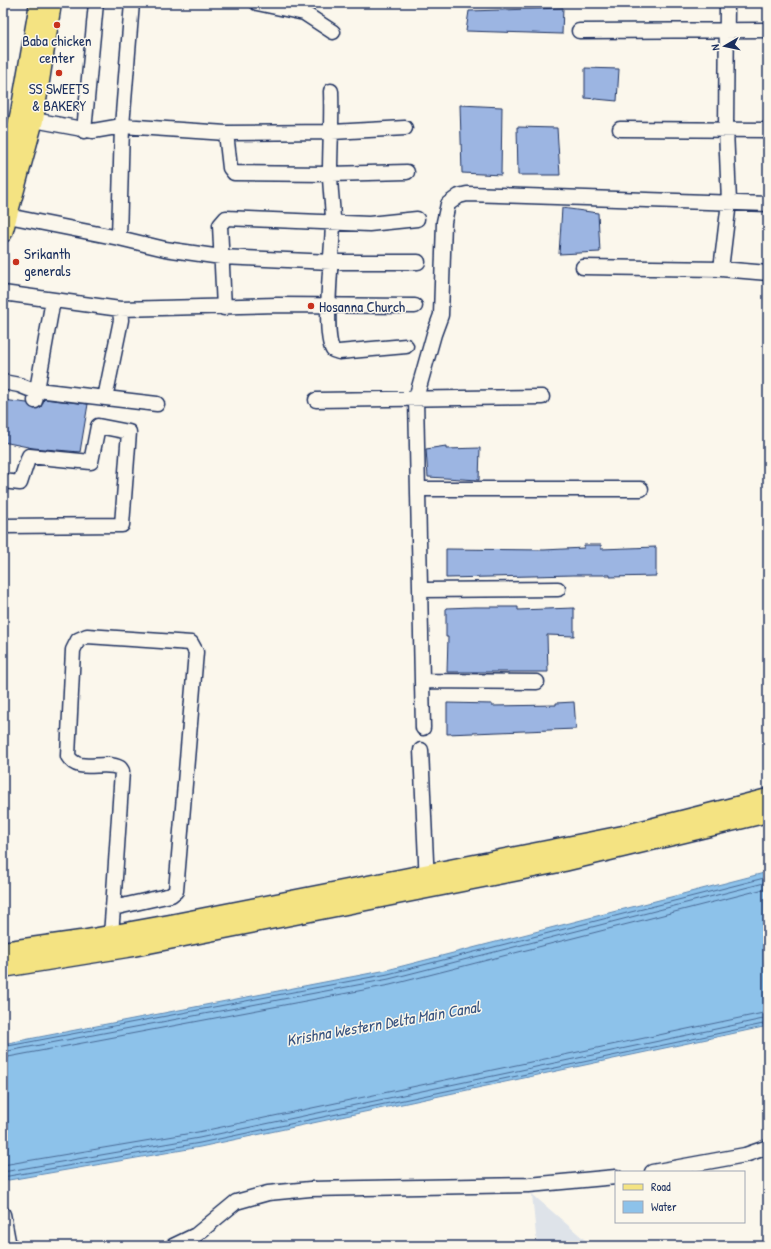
<svg xmlns="http://www.w3.org/2000/svg" width="771" height="1249" font-family="'Patrick Hand',sans-serif">
<rect width="100%" height="100%" fill="#fbf7ec"/>
<filter id="ink" filterUnits="userSpaceOnUse"><feTurbulence type="fractalNoise" baseFrequency=".025" numOctaves="2"/><feDisplacementMap in="SourceGraphic" scale="8" xChannelSelector="R" yChannelSelector="G"/><feConvolveMatrix kernelMatrix="1 2 1 2 8 2 1 2 1" color-interpolation-filters="sRGB"/></filter>
<g filter="url(#ink)">
<path fill="#dee3e9" d="M532 1194 592 1246H537Z"/>
<path fill="#8dc2ea" stroke="#5f87b2" d="M768 872V1026L200 1147 3 1181V1044L387 970Z"/>
<g fill="none" stroke-linecap="round" stroke-linejoin="round">
<path stroke="#496a96" stroke-width="1" d="M3 1047 388 974 768 877
M3 1052 389 979 768 882
M3 1058 390 985 768 888
M3 1165 198 1132 768 1012
M3 1172 199 1138 768 1018
M3 1177 200 1143 768 1023"/>
</g>
<path fill="#9cb5e2" stroke="#1b2f5e" d="M563 8 562 34 466 31 469 11Z
M585 68 619 69 617 101 585 98Z
M460 105 502 107 501 175 462 173Z
M517 127 557 128 560 175H518Z
M562 208 598 213 600 252 559 254Z
M44 399 88 404 80 452 33 448 3 442V400L27 403 34 409 41 407Z
M446 446V449L480 448 479 480 428 477 426 449Z
M584 545H601V549L656 547V576L610 577V575H574L446 578V549L544 550 584 548Z
M474 607H518V610L574 608V636L547 635 548 672H447L448 637H446V608Z
M574 702 576 729 447 734V703L492 704V706L556 705V703Z"/>
<g fill="none" stroke-linecap="round" stroke-linejoin="round">
<g stroke="#1b2f5e" stroke-width="17">
<path id="minor" d="M257 3 304 13 333 32
M579 31 768 30
M331 91C332 119 330 146 330 173 330 190 333 206 333 222 333 247 322 334 333 350L339 352 406 346
M34 120 93 131 122 126 226 133 332 132 405 128
M620 129 768 130
M84 131 96 3
M226 133 230 168 234 173 330 174 407 172
M8 216 119 238 165 249 221 257 331 262H418
M119 238 122 126 132 3
M583 267 721 269 768 273
M721 269 729 202 726 129 727 3
M3 293 120 309 277 305 415 306
M224 308 220 225 226 218 369 224 417 219
M3 382 19 385 29 389 157 404
M105 398 121 320 120 309
M316 400 542 397
M35 401 53 300
M3 481 20 483 29 456 91 462 98 426 129 432 122 525 3 526
M418 489H641
M420 590 558 589
M422 681 537 682
M423 728 416 398 434 334 441 315 444 222 448 204 459 196 467 194 768 204
M421 750 427 883
M111 935 113 908 171 895 176 891 196 652 191 643 87 636 78 640 73 650 68 756C79 775 103 759 120 768L122 771 113 908
M652 1172 745 1155 768 1147
M3 1214 9 1246
M173 1246 196 1235 236 1202 268 1193 310 1189 529 1185 616 1177"/>
</g>
<g stroke="#1b2f5e" stroke-width="21">
<path id="major" d="M3 188 20 112 39 3
M3 233 34 120 52 3
M3 951 81 940 170 924 623 835 768 798
M3 968 133 947 564 862 768 813"/>
</g>
<use href="#minor" stroke="#fbf7ec" stroke-width="14"/>
<use href="#major" stroke="#f4e382" stroke-width="18"/>
</g>
</g>
<g fill="#c8321e" stroke="#fbf7ec" stroke-width="1.5">
<circle cx="57" cy="25" r="4"/>
<circle cx="59" cy="73" r="4"/>
<circle cx="16" cy="262" r="4"/>
<circle cx="311" cy="306" r="4"/>
</g>
<g text-anchor="middle" dominant-baseline="central" stroke-width="3" stroke-linejoin="round" paint-order="stroke">
<g font-size="15" fill="#1b2f5e" stroke="#fbf7ec">
<text x="57" y="40">Baba chicken<tspan x="57" dy="17">center</tspan></text>
<text x="59" y="88">SS SWEETS<tspan x="59" dy="17">&amp; BAKERY</tspan></text>
<text x="24" y="253" text-anchor="start">Srikanth<tspan x="24" dy="17">generals</tspan></text>
<text x="319" y="306" text-anchor="start">Hosanna Church</text>
</g>
<g font-size="16" font-style="italic" fill="#385481" stroke="#fbf7ec">
<text transform="translate(383 1023) rotate(-10)">Krishna Western Delta Main Canal</text>
</g>
</g>
<rect width="771" height="1249" fill="none" stroke="#fbf7ec" stroke-width="16"/>
<rect x="8" y="8" width="755" height="1233" fill="none" stroke="#1b2f5e" stroke-width="1.5" filter="url(#ink)"/>
<rect x="615" y="1171" width="130" height="52" fill="#fbf7ec" stroke="#a1a7b3"/>
<rect x="623" y="1184" width="20" height="6" fill="#f4e382" stroke="#a1a7b3"/>
<text x="651" y="1191" font-size="12" fill="#1b2f5e">Road</text>
<rect x="623" y="1201" width="20" height="12" fill="#8dc2ea" stroke="#a1a7b3"/>
<text x="651" y="1211" font-size="12" fill="#1b2f5e">Water</text>
<g transform="translate(725 46) rotate(261)" stroke="#fbf7ec" stroke-width="3" paint-order="stroke">
<path d="M0-3L7 15L0 10L-7 15Z" fill="#1b2f5e"/>
<text y="-6" font-size="11" font-weight="bold" text-anchor="middle" fill="#1b2f5e">N</text>
</g>
</svg>
